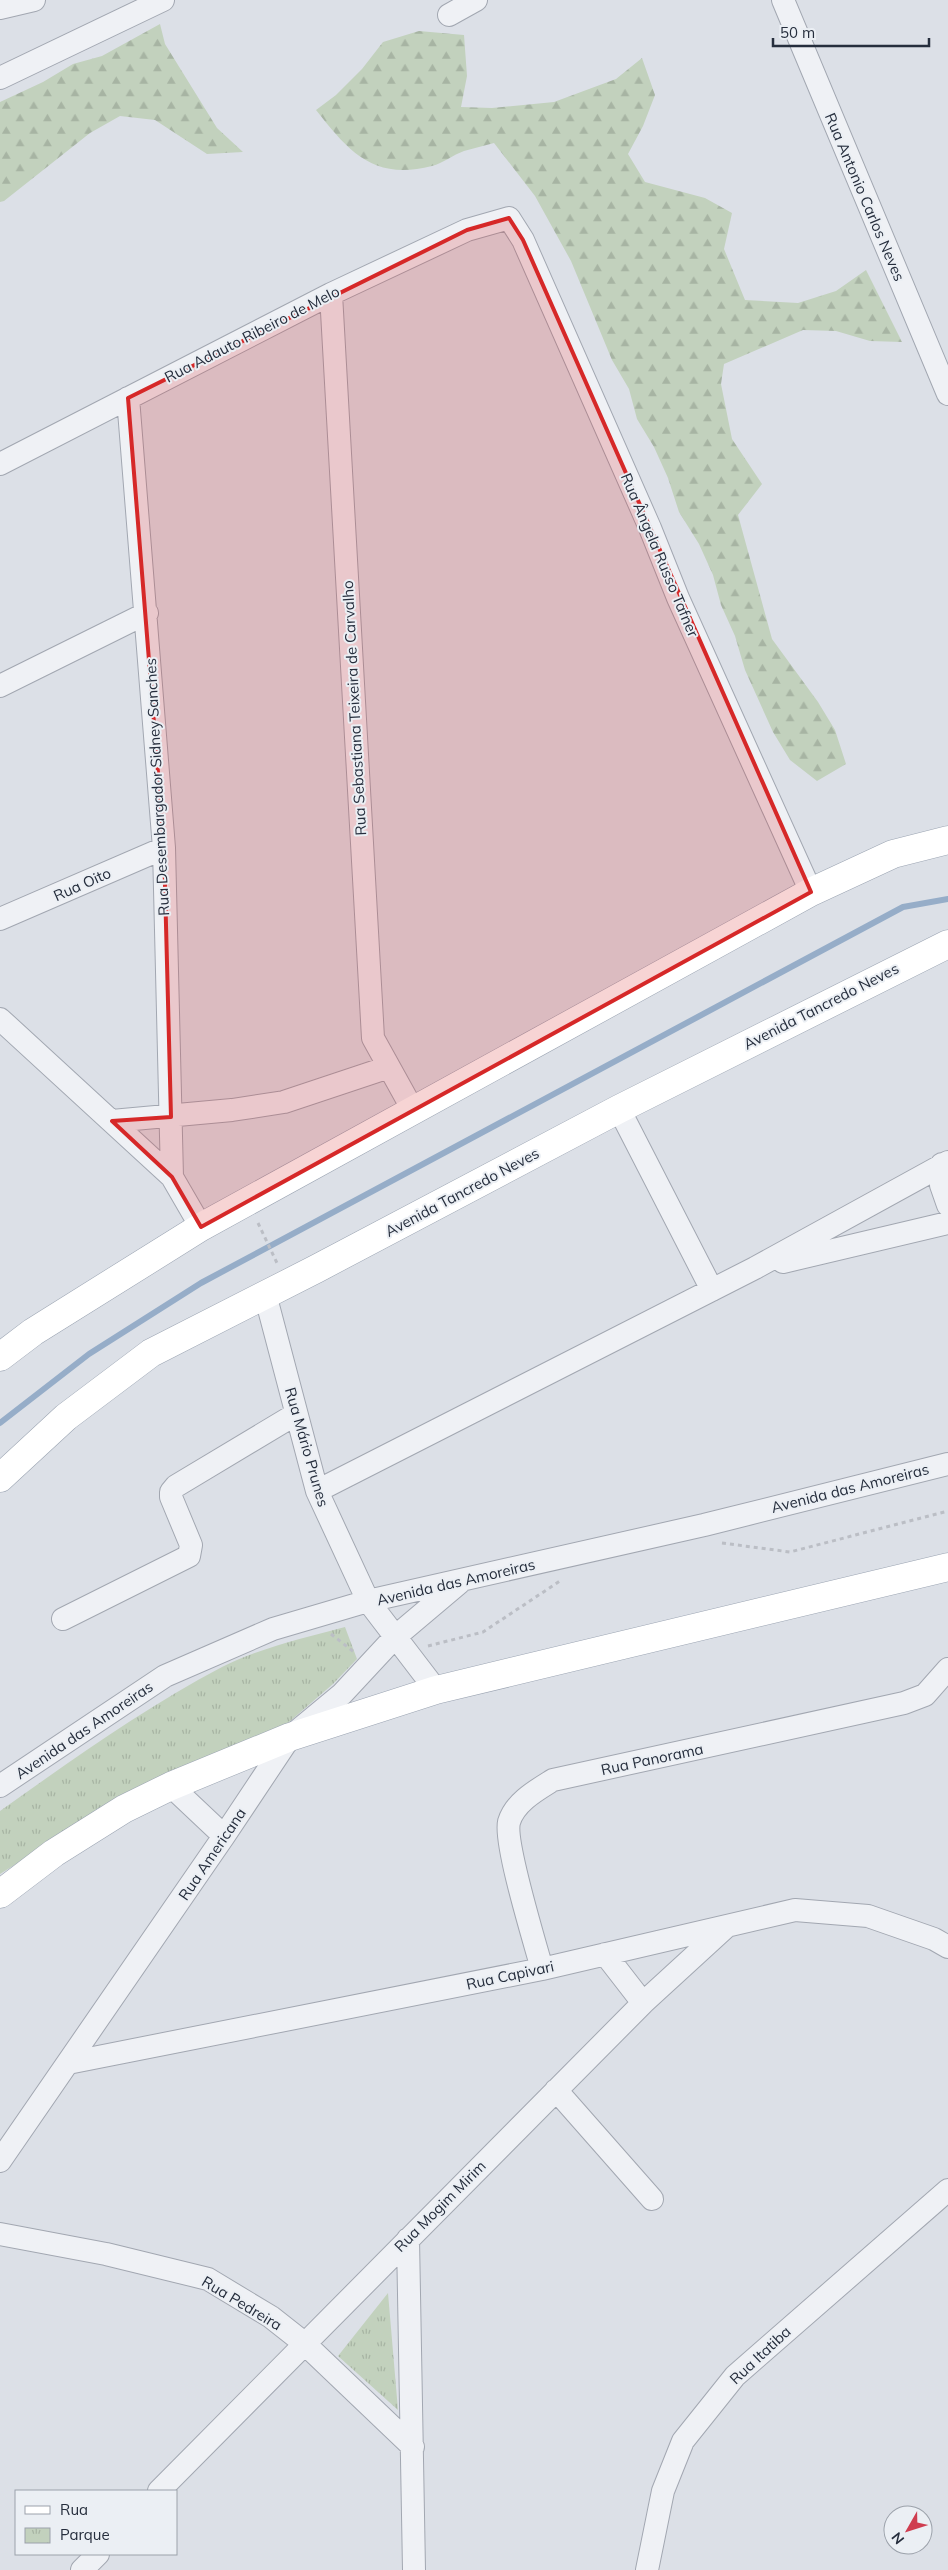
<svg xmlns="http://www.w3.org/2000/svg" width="948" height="2570" font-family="Mulish,sans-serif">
<defs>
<pattern id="forest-firs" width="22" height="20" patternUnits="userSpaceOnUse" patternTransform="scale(1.25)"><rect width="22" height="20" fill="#c2d1bd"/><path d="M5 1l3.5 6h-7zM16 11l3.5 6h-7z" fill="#a7b4a3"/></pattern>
<pattern id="park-tufts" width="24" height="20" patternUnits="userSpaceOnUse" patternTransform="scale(1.25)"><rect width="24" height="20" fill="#c2d1bd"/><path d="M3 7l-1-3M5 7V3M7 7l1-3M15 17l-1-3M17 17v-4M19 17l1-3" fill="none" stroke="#a7b4a3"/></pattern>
</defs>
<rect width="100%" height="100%" fill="#dce0e7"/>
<path fill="url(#forest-firs)" d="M160 24 165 44 217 128 243 152 207 154 155 120 120 116 90 133 4 201 0 202V102L43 82 73 64 102 56Z
M419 31 464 35 467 76 461 107 492 108 554 102 616 79 642 58 655 95 643 126 628 154 645 182 705 198 732 213 724 249 745 300 798 303 836 291 866 270 902 342 870 341 836 331 803 330 724 364 721 384 732 439 762 484 738 515 772 639 818 702 835 730 846 764 817 781 790 760 773 732 745 670 735 636 721 605 713 575 699 544 679 512 668 478 654 447 637 419 629 389 612 360 571 261 535 196 494 143C484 146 474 148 464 151 453 155 443 163 432 166 374 181 349 152 316 110L336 95 362 69 383 42Z"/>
<path fill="url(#park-tufts)" d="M345 1627 357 1659 333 1684 267 1741 56 1839 0 1874V1811C72 1760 144 1708 222 1667 260 1648 304 1638 345 1627Z
M388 2293 398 2410 338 2356Z"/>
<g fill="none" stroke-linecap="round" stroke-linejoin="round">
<path stroke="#96adc8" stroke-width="6" d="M0 1423 89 1354 201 1283 903 907 948 899"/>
<g stroke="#a2a7b1" stroke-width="24">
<path id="minor" d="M783 0 948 394
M0 8 34 0
M449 15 476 0
M0 78 163 0
M331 294 373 1038 414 1112
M128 398 164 848 172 1177
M0 464 331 294 467 230 509 218 523 240 650 528 678 598 811 892
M0 686 147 613
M0 919 164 848
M0 1019 172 1177 201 1227
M619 1109 712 1290
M112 1121 232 1110 284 1102 389 1067
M942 1164 941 1185 948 1205
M783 1262 948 1223
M265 1294 317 1491 368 1601 436 1690
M317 1491 755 1268 948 1162
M63 1619 189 1556 191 1545 171 1497V1492L176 1486 296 1414
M0 1786 165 1676 273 1629 368 1601 704 1525 948 1464
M171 1786 224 1836
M605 1954 643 2003
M542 1969C535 1943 504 1843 509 1822 515 1802 537 1790 553 1780L904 1703 925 1695 948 1669
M68 2063 542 1969 795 1910 868 1916 934 1939 948 1947
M556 2090 652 2199
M0 2161 224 1836 290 1737 342 1694 395 1637 459 1583
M0 2234 106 2254 208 2279 271 2317 304 2343 413 2447
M408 2239 414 2570
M159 2491 643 2003 726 1927
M82 2570 98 2554
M647 2570 663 2491 683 2441 735 2376 948 2190"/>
</g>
<g stroke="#9ba4b2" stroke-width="29">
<path id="major" d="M0 1357 33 1332 201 1227 811 892 893 854 948 840
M0 1478 66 1417 151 1353 316 1269 619 1109 948 944
M0 1894 54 1853 124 1809 171 1786 290 1737 436 1690 948 1567"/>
</g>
<path stroke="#bbbec5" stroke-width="3" stroke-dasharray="4 4" stroke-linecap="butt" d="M258 1223 277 1263
M722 1543 790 1552 948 1511
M331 1634 354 1652
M428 1646 483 1632 560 1581"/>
<use href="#minor" stroke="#eff1f5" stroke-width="22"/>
<use href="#major" stroke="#fff" stroke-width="28"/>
</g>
<path fill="#d62828" fill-opacity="0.2" stroke="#d62828" stroke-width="4" stroke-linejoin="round" d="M509 218 523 240 811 892 201 1227 172 1177 112 1121 171 1117 164 848 128 398 467 230Z"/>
<g text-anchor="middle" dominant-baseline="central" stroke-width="4" stroke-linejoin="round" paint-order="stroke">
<g font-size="15" fill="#262e3d" stroke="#ebeff4">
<text transform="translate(865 197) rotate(67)">Rua Antonio Carlos Neves</text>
<text transform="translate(252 334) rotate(-27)">Rua Adauto Ribeiro de Melo</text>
<text transform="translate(660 555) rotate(67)">Rua Ângela Russo Tafner</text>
<text transform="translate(354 708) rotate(-93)">Rua Sebastiana Teixeira de Carvalho</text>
<text transform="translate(157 787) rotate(-93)">Rua Desembargador Sidney Sanches</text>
<text transform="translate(82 884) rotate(-24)">Rua Oito</text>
<text transform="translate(821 1006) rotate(-27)">Avenida Tancredo Neves</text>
<text transform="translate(462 1192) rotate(-28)">Avenida Tancredo Neves</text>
<text transform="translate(307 1447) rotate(74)">Rua Mário Prunes</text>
<text transform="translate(850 1488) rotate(-14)">Avenida das Amoreiras</text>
<text transform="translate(456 1582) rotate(-13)">Avenida das Amoreiras</text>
<text transform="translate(84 1730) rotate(-34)">Avenida das Amoreiras</text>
<text transform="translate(652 1759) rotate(-12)">Rua Panorama</text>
<text transform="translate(212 1854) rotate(-56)">Rua Americana</text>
<text transform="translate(510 1975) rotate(-12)">Rua Capivari</text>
<text transform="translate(440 2206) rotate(-45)">Rua Mogim Mirim</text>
<text transform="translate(242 2303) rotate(31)">Rua Pedreira</text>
<text transform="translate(760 2355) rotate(-43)">Rua Itatiba</text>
</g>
</g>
<rect x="15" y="2490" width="162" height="65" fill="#ebeff4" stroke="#9ca2ab"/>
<rect x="25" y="2506" width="25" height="8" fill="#ffffff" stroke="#9ca2ab"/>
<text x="60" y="2515" font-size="15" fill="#262e3d">Rua</text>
<rect x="25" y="2528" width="25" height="15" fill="url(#park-tufts)" stroke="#9ca2ab"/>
<text x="60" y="2540" font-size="15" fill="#262e3d">Parque</text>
<g transform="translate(908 2530) rotate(231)"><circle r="24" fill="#ebeff4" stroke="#9ca2ab"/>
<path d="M0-4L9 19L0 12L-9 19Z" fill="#cf3d50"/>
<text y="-8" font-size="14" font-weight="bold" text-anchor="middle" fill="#262e3d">N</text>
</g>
<path d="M773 38v8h156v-8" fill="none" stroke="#262e3d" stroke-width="2.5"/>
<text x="780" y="38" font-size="15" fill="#262e3d" stroke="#ebeff4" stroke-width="4" paint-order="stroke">50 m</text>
</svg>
